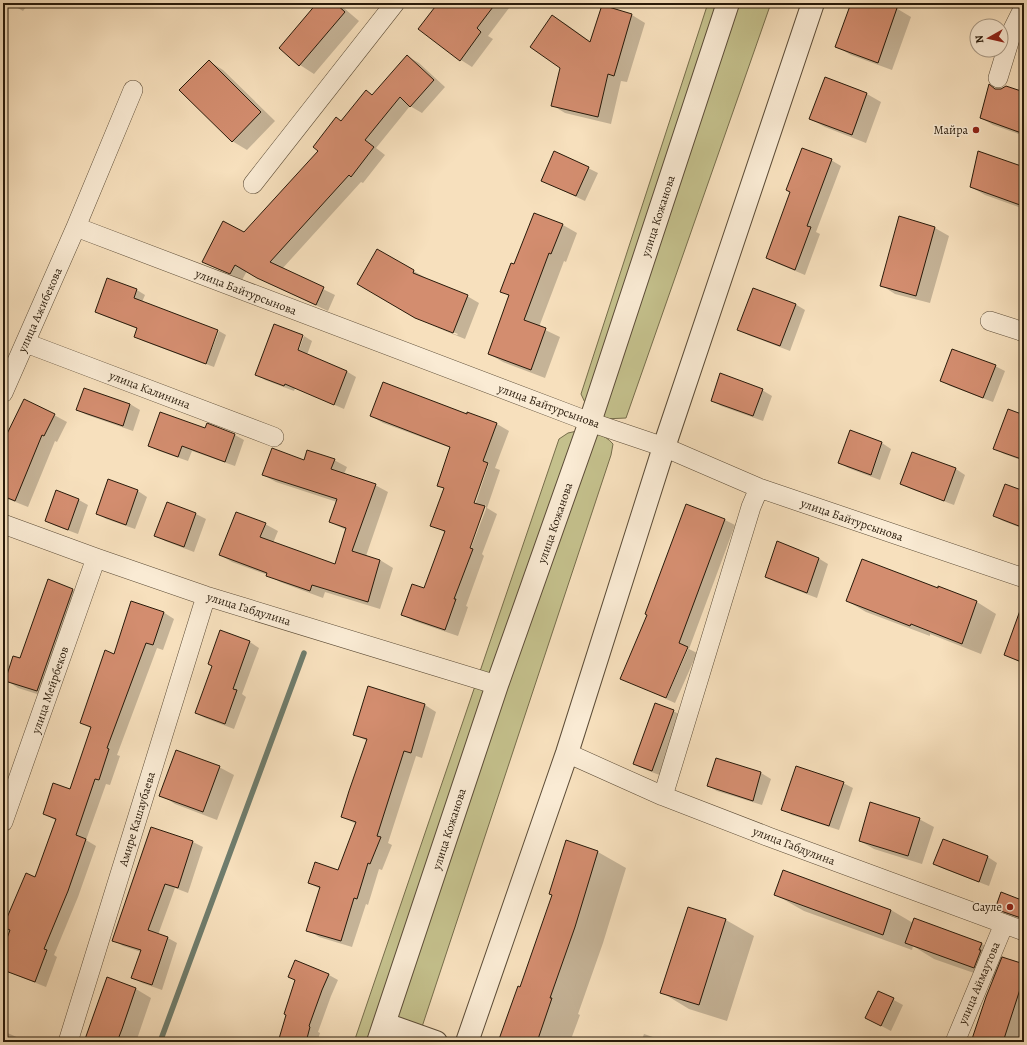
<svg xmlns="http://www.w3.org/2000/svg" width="1027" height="1045" font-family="Alegreya,serif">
<rect width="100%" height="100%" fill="#f7e0bd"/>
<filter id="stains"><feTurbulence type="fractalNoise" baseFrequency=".005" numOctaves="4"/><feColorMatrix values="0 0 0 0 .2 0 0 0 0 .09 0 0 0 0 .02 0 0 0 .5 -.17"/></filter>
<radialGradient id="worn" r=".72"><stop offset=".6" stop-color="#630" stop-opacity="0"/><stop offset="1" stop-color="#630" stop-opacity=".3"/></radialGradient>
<path fill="#c4c08c" stroke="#766d4b" d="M708 3H771L626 418 604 419 588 409 581 394Z
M577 431C591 432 604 433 613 444L611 455 417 1042H354L559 439 568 433Z"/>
<path fill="#0003" fill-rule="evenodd" d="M9 3H29L23 11Z
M318 3H338L359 21 314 74 300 65 280 48Z
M439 3H503L509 8 488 36 493 39 472 67 461 60Z
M852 3H882L896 8 911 17 892 70 851 55 837 47Z
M602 6 632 15 645 23 627 82 621 81 611 124 565 113 552 105 561 68 553 16 566 24 591 42Z
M407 56 419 63 445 87 422 113 410 106 376 148 385 155 363 183 361 182 282 269 335 295 328 311 270 284 247 271 242 280 215 268 204 261 244 234 319 150 366 91 373 95Z
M209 61 223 70 275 121 247 150 232 141Z
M826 78 867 94 881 102 866 143 825 127 810 119Z
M990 86 996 90 1024 93V136L993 125 981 118Z
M831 160 841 166 816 232 820 234 805 275 776 263 767 258Z
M588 168 598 173 585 201 542 181Z
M1024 168V209L985 195 971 187Z
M535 214 563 225 577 233 566 262 564 261 539 327 560 337 545 378 503 362 489 354 509 296 502 292 515 266Z
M900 218 935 228 949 236 930 303 895 294 881 285Z
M377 250 426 278 425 279 467 296 479 303 465 339 428 324 457 335 458 334 416 317Z
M108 279 137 290 145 295 142 302 217 330 204 364 143 341 135 336 138 329 104 316 96 312Z
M795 304 805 310 790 351 748 335 739 330Z
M274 325 303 336 295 354 297 355 304 336 312 341 307 355 346 371 356 377 344 409 295 388 294 391 265 380 256 374Z
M219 331 226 335 214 367 206 364Z
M995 366 1005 371 993 402 950 386 941 381Z
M84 389 130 404 140 410 133 431 87 415 77 410Z
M762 390 772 396 763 421 721 406 712 400Z
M468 414 497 424 509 431 495 468 500 470 487 508 497 514 482 554 484 556 466 606 468 607 458 636 414 621 403 615 425 590 446 533 431 525 445 489 438 485 451 448 383 423 371 416 467 415ZM487 463H489L474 508 472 507ZM486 504V509L469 553 468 552Z
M54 415 67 422 57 442 55 441 28 507 3 497V443Z
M1024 416V461L1004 454 994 448Z
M208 425 235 435 244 440 235 466 192 451 188 461 159 451 149 445 206 430Z
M850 431 882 443 891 449 880 480 848 468 839 462Z
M913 453 956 469 965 475 954 505 911 489 901 484Z
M334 460 347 467 344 474 375 485 388 492 366 556 380 560 393 568 380 609 325 592 323 598 280 582 268 575 232 562 220 555 265 524 278 531 273 543 336 565 346 530 330 522 337 502 276 482 263 475 305 462Z
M109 481 138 491 147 497 135 529 106 519 97 513Z
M56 492 79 500 88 505 78 534 56 526 46 521Z
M1024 492V529L1003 521 994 516Z
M167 503 196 514 206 519 194 552 165 541 155 535Z
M686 505 725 520 735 525 689 649 697 653 675 703 666 699 689 647H687L665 698 621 678 649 615Z
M3 548 6 550 3 558Z
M818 558 828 564 817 598 775 582 766 576Z
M49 581 73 590 86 597 50 698 18 688 6 680 20 659Z
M939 587 977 602 996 614 981 654 930 634V636L866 612 847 601 938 589Z
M163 612 174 619 163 650 157 648 117 755 120 756 110 785 106 784 86 840 96 846 78 897 54 955 57 957 46 987 3 970V952L11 931 4 927 36 878 57 821 44 814 71 791 92 729 81 723 115 655Z
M1024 616V664L1005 655Z
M221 632 250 642 259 648 242 694 246 697 234 729 205 718 196 713 213 666Z
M369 687 425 705 436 712 422 758 416 756 388 843 392 845 382 870 379 869 368 905 366 904 352 947 319 937 308 930 320 889 309 883 339 871 356 824 342 817 367 741 354 734Z
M673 711 683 716 662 776 644 769 634 764Z
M716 759 761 773 771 779 762 805 717 791 708 786Z
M219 767 234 775 217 820 175 804 161 795Z
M3 777 8 780 3 792Z
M843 783 853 788 839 830 792 815 783 810Z
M919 819 934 827 922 864 874 849 860 841Z
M151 828 193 842 203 847 188 893 175 888 158 935 168 938 177 943 162 990 142 983 133 978 141 952 123 946 113 940Z
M943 840 988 857 997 863 989 886 944 869 935 864Z
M598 852 626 868 603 943 578 1014 580 1015 570 1042H499L520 988Z
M784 871 891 910 913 923 982 944 1009 960 1024 965V1042H972L994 980 934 959 913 946 912 950 804 911 776 895Z
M1024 902V920L1006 914 997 908Z
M688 908 726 920 754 936 727 1021 689 1009 661 992Z
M296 961 329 975 338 980 331 996 318 1032 320 1033 317 1042H279L296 980Z
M107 979 136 989 151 998 136 1042H84Z
M879 992 903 1005 891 1031 866 1018Z
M3 1031 21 1039 20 1042H3Z
M644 1034 668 1042H641Z"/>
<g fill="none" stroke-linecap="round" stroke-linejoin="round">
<path stroke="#6f7c6c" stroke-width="5.5" d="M160 1042 304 653"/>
</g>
<path fill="#d38d6f" stroke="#281a0a" d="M317 3H335L345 12 299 66 279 48Z
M438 3H496L477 28 481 32 460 61 418 29Z
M851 3H885L897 8 878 63 835 47Z
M602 5 632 14 614 76 608 74 598 117 551 106 560 68 530 47 552 15 590 42Z
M407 55 434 80 410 107 400 97 365 140 374 147 351 177 349 175 270 262 324 287 316 305 257 278 235 265 230 274 202 262 223 221 244 232 318 151 313 147 336 117 341 121 366 90 372 95Z
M209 60 261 112 232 142 179 90Z
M825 77 867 93 852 135 809 119Z
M989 84 995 89H1001L1006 86 1024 92V134L980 118Z
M802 148 832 159 807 226 811 227 795 270 766 258 790 192 786 190Z
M554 151 589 167 576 196 541 181Z
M978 151 1024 167V191L1020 205 970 187Z
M534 213 563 224 551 254 549 253 524 320 546 328 531 370 488 354 509 295 500 292 511 263 514 264Z
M899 216 935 227 916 296 880 286Z
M377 249 414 270 413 273 468 295 453 333 415 318 357 284Z
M107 278 137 289 134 298 218 330 206 364 134 337 137 328 95 312Z
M753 288 796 304 780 346 737 330Z
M274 324 303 335 298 350 347 371 334 405 285 384 284 386 255 375Z
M952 349 996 365 983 398 940 381Z
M720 373 763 389 753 416 711 401Z
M383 382 467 414V412L497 423 483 461 488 463 474 503 485 506 470 548 473 549 454 599H456L445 630 401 615 412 584 424 588 445 531 430 526 444 488 437 486 450 447 370 416Z
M84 388 130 404 123 426 76 410Z
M24 399 55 414 44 436 42 435 15 501 3 496V442Z
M1008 409 1024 415V460L993 449Z
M160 412 205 428 207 423 235 434 225 462 182 446 178 457 148 446Z
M850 430 882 442 871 475 838 463Z
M272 448 304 460 307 450 335 459 331 469 376 484 352 551 380 560 368 602 312 585 310 591 266 576 267 573 219 555 236 512 266 523 260 537 335 564 346 528 329 522 337 499 262 475Z
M912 452 956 468 944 501 900 484Z
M108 479 138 490 126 525 96 514Z
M1005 484 1024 491V528L993 516Z
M56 490 79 499 68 530 45 521Z
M167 502 196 513 184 547 154 536Z
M686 504 725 519 679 643 688 647 666 698 620 679 647 615 645 614Z
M777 541 819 558 807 593 765 577Z
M862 559 938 588V586L977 601 962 644 911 624 910 626 846 601Z
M48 579 73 589 37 691 5 681 13 656 20 658Z
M131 601 164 612 153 645 146 643 107 748 109 749 99 780 95 779 76 835 86 839 68 891 44 949 47 950 35 982 3 970V949L10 930 3 927 26 873 35 877 56 819 43 814 53 783 70 789 91 727 80 723 105 650 114 654Z
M1022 605H1024V663L1004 655Z
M220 630 250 641 233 689 237 690 225 724 195 713 212 666 208 664Z
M368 686 425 704 411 753 404 751 377 836 381 837 370 864 368 863 357 899 354 898 341 941 306 931 320 887 308 883 315 862 338 870 356 822 341 817 349 791 367 739 353 735Z
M655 703 674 710 652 771 633 764Z
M176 750 220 766 203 812 159 796Z
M716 758 761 772 753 801 707 786Z
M796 766 844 782 829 826 781 810Z
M870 802 920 818 908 856 859 841Z
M151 827 193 841 178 888 165 884 148 930 168 937 152 985 131 978 141 950 112 941Z
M943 839 988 856 979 882 933 864Z
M566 840 598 851 575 927 550 998H552L537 1042H498L518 986 520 987 552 895 549 894Z
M783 870 891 910 883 935 774 895Z
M1001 892 1024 901V919L995 909Z
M688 907 726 919 699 1005 660 993Z
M914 918 982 943 979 950H981L974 968 905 943Z
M1002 957 1024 964V977L1003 1042H971L986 997Z
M295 960 329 974 322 990 309 1026 310 1027 306 1042H278L286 1015 284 1014 295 980 288 977Z
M107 977 136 988 122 1029 117 1042H84Z
M878 991 894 998 881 1026 865 1018Z"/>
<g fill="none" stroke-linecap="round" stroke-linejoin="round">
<g stroke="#5c4c37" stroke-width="20">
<path id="minor" d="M998 78 1013 29 1024 7
M253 184 395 3
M76 227 590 422 664 447 759 488 1024 578
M990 321 1024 332
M26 343 274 437
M3 393 76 227 133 90
M3 524 96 558 206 596 497 685
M567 753 663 796 769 837 1024 931
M663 796 751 507 759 488
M3 822 96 558
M68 1042 206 596
M955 1042 1004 924"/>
</g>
<g stroke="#5c4c37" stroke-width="24">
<path id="tertiary" d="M385 1024 436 1042
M378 1042 497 685 590 422 728 3
M467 1042 567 753 664 447 813 3"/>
</g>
<use href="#minor" stroke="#faebd4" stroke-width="19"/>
<use href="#tertiary" stroke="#faebd4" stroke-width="22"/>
</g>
<g fill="#8f2418" stroke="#faebd4" stroke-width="1.5">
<circle cx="976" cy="130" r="4"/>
<circle cx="1010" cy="907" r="4"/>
</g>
<g text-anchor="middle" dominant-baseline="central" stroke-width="3" stroke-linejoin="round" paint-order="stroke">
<g font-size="12" fill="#281a0a" stroke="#faebd4" text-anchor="end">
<text x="968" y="130">Майра</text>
<text x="1002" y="907">Сауле</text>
</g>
<g font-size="12" fill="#281a0a" stroke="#faebd4">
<text transform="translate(658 216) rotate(-72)">улица Кожанова</text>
<text transform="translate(246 292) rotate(21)">улица Байтурсынова</text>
<text transform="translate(40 310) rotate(-66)">улица Ажибекова</text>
<text transform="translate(150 390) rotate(21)">улица Калинина</text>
<text transform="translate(549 406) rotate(20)">улица Байтурсынова</text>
<text transform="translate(852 520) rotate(19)">улица Байтурсынова</text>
<text transform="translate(555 523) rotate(-71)">улица Кожанова</text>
<text transform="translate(249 609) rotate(17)">улица Габдулина</text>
<text transform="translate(50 690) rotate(-71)">улица Мейрбеков</text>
<text transform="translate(137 819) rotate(-73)">Амире Кашаубаева</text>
<text transform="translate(449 829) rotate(-72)">улица Кожанова</text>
<text transform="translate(794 846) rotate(21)">улица Габдулина</text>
<text transform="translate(979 983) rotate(-67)">улица Аймаутова</text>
</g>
</g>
<rect width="1027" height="1045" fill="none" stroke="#f7e0bd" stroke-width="16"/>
<rect x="4" y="4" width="1019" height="1037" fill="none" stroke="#281a0a" stroke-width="2"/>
<rect x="8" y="8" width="1011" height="1029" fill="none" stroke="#281a0a"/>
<g transform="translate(989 38) rotate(262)"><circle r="19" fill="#faebd4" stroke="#a69783"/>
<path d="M0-3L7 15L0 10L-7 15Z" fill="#8f2418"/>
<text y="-6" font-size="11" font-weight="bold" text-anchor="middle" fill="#281a0a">N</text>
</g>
<rect width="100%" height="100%" filter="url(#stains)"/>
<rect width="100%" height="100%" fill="url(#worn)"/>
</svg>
